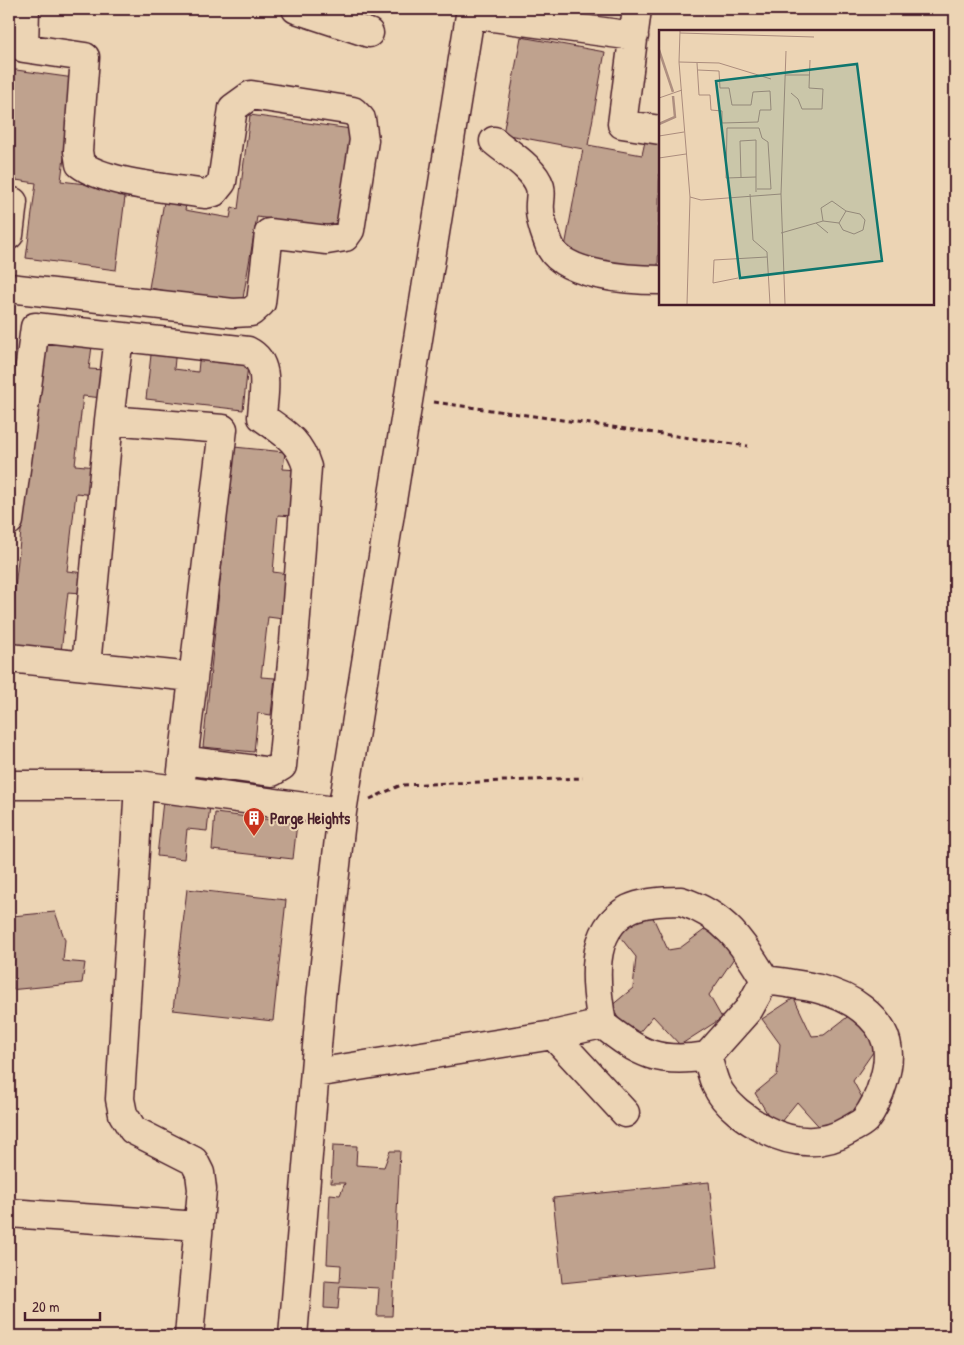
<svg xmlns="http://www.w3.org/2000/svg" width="964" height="1345" font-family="'Patrick Hand',sans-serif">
<rect width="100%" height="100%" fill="#ecd4b4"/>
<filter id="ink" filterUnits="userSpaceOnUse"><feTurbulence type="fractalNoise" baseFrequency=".02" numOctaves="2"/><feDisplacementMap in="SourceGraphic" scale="10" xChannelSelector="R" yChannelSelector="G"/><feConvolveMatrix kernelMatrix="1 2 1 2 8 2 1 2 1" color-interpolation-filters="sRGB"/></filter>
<g filter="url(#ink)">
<path fill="#bfa28e" stroke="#4a1f2b" d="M521 37 605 52 588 145 642 155 646 137 660 140 658 276 563 258 583 149 503 134Z
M9 69 74 78 61 181 126 189 116 270 26 258 36 183 9 179Z
M250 115 351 129 338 228 257 217 242 304 149 288 165 196 187 200 185 210 230 218 232 207 238 209Z
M41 340 92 346 89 369 106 370 103 398 83 396 75 465 97 467 94 495 76 493 67 571 85 573 82 593 68 592 61 652 9 646Z
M152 346 176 348 174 369 198 372 200 351 249 356 243 410 146 399Z
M234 447 285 452 283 469 298 470 293 516 278 515 273 572 288 574 283 619 268 617 261 677 275 678 271 715 258 713 254 752 203 747Z
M163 801 210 806 207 831 187 829 184 859 157 856Z
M215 813 297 823 293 859 212 850Z
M187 889 286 900 273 1021 173 1010Z
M650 911 668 950 680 948 711 925 736 955 709 995 722 1018 680 1045 653 1016 632 1041 611 1006 633 988 636 957 617 933Z
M9 912 12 916 55 912 65 940 63 961 85 963 82 983 9 990Z
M794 998 812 1036 824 1035 855 1011 880 1042 853 1081 866 1105 824 1132 797 1102 776 1128 755 1093 777 1075 780 1044 762 1019Z
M333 1145 357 1146 356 1165 384 1167 390 1151H400L392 1316H377L379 1288 340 1286 338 1309 324 1308 325 1281 340 1282 341 1265 327 1264 330 1194 340 1195 345 1183H331Z
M709 1182 718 1267 562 1283 553 1198Z"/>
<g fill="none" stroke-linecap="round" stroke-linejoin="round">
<g stroke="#4a1f2b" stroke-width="31">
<path id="minor" d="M296 9 369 33
M637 9 622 124 660 130
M470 14 634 36
M494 141C508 153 534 168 540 187 542 194 539 203 540 210 540 221 545 233 549 244 560 276 631 280 660 280
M9 202H13L9 235
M9 288 233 313 251 312 261 303 269 233 327 240 345 237 350 230 364 140 361 119 353 111 251 95 233 108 222 182 214 192 205 194C171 188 106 184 80 164L78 151 85 57 24 48 25 9
M109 420 119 337
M9 521 35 327 248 351C272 363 263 394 262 417 284 433 299 440 307 467L294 642 282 766 272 772 183 760
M9 658 192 677
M86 666 109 420 223 429 181 779
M9 785H139L342 812 471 9
M139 785 120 1099 123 1114 133 1130 194 1161 200 1173 202 1189 189 1336
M681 901C725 915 743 943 765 980L749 1009 707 1056C659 1064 639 1054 602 1024 596 986 587 931 629 909 644 902 665 901 681 901Z
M553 1035 625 1113
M707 1056C710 1066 712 1076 716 1085 725 1105 748 1121 766 1130 793 1144 823 1146 849 1130 854 1127 861 1124 865 1120 874 1108 879 1097 883 1083 893 1052 889 1030 862 1009 836 988 797 984 765 980
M315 1073 553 1035 602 1024
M9 1213 199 1226
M293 1336 321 998 342 812"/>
</g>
<path stroke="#4a1f2b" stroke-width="3" stroke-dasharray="5 4" stroke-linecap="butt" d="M434 402 748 446
M370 799 401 785 583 778"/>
<use href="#minor" stroke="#ecd4b4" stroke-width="28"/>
</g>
</g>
<defs>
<g id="building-pin" transform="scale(1.125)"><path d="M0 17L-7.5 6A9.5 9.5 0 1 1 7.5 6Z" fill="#c8321e" stroke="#ecd4b4"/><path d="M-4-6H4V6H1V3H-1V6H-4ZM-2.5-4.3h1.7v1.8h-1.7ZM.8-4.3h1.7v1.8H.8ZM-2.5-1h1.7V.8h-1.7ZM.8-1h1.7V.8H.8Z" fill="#fff"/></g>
</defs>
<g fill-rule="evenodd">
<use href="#building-pin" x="254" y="818"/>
</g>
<g text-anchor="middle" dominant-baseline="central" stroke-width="4" stroke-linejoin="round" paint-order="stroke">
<g font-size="16" font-weight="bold" fill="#4a1f2b" stroke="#ecd4b4" text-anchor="start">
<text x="270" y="818">Parge Heights</text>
</g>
</g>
<g transform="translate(659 30)">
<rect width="275" height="275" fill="#ecd4b4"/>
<path fill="none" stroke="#ae8f80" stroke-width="2.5" d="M0 20 14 62M0 94 16 87 14 66"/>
<path fill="none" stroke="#ab8c7d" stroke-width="1" d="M21 1 20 32 31 167 28 274M21 3 155 7M20 32 60 33 112 49M38 33 40 65H51L52 80 63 81V93L99 92 101 80H112L111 61 94 62 92 75H73L70 58H61L60 41 39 40M126 45H151M132 63 139 69 143 79H163L164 59 150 58 151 30M0 68 23 60M0 106 25 102M0 128 27 124M82 147 81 111 97 110V162M97 147 67 148 68 98H100L103 108 109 112 112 159H98M91 164 94 210 108 222 111 274M122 164 126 274M31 167 42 170 122 164 127 21M164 191 162 178 173 171 187 181 201 184 206 190 204 200 195 204 184 200 180 193M157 193 169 203M122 203 164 191 180 193 187 181M79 248 54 253 55 230 108 227"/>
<path fill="#0f766e" fill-opacity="0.15" stroke="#0f766e" stroke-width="2.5" d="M198 34 223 231 81 248 57 51Z"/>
<rect width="275" height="275" fill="none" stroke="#4a1f2b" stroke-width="2.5"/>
</g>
<rect width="964" height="1345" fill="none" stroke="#ecd4b4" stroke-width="30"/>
<rect x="15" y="15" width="934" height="1315" fill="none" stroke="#4a1f2b" stroke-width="2" filter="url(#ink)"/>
<path d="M25 1312v8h75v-8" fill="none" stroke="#4a1f2b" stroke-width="2.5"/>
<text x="32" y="1312" font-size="15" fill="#4a1f2b" stroke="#ecd4b4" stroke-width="4" paint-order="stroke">20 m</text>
</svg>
